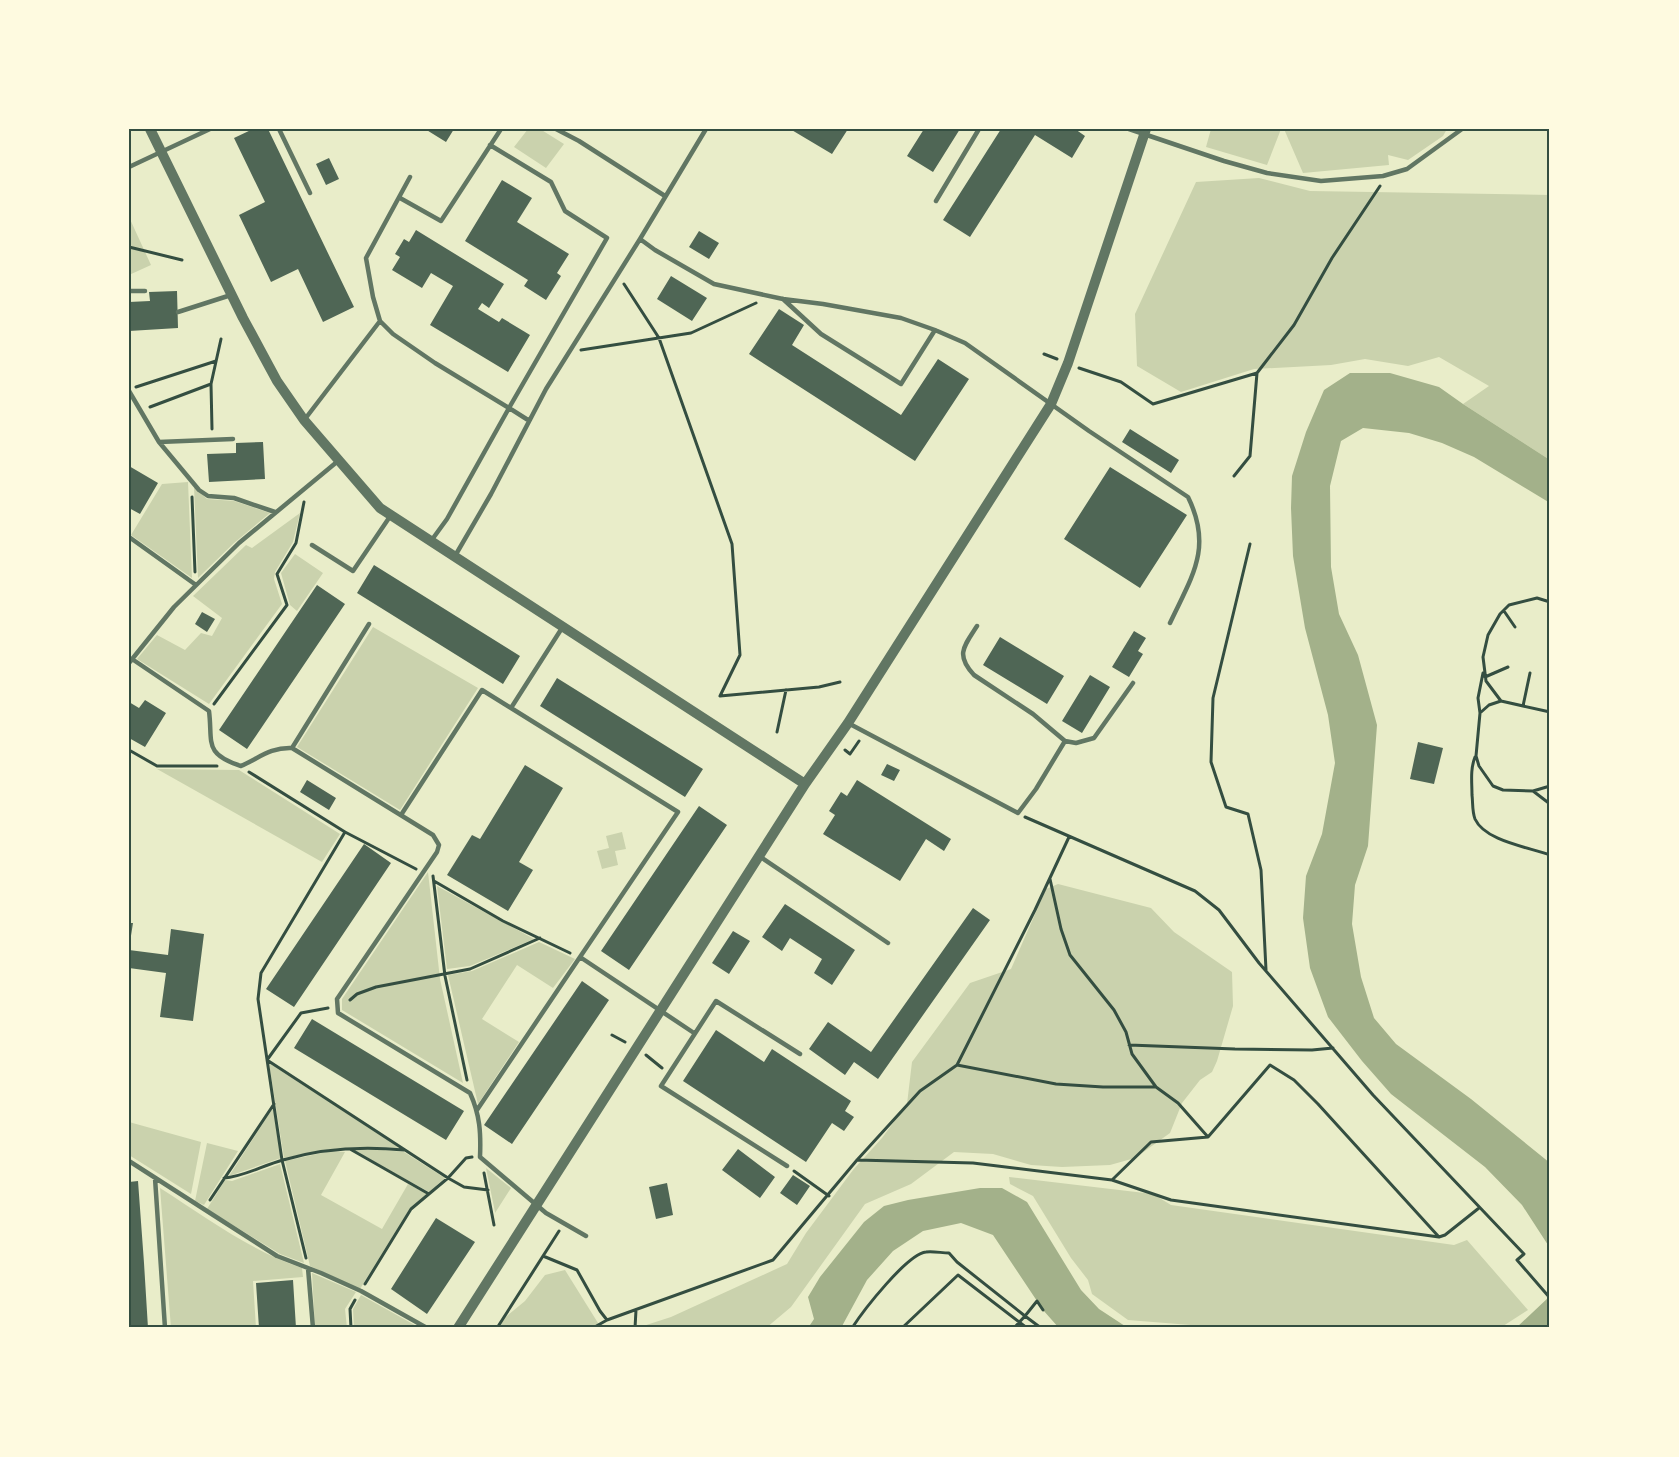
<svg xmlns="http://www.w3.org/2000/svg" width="1679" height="1457" font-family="'Roboto Condensed',sans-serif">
<rect width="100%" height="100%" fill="#e9edc9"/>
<path fill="#cad2ad" d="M528 129H540L564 144 546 168 514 147Z
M1211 129H1281L1267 165 1206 147Z
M1284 129H1447L1443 136 1408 160 1388 155 1389 165 1303 173Z
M1259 178 1310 191 1550 195V460L1463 404 1489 386 1439 357 1408 366 1365 359 1331 365 1254 369 1181 392 1137 366 1135 314 1196 182Z
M129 217 151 265 129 275Z
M188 482 192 578 131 535 162 484Z
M194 487 207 499 234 501 270 513 234 543 198 578Z
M300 513 293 542 275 572 274 579 282 604 209 704 137 659 157 635 185 650 201 633 212 636 222 618 193 596 246 545 252 548Z
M295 554 323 573 297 611 290 605 281 573Z
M373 627 478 688 400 810 297 747Z
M157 769 239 770 340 834 322 862Z
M622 832 626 849 615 851 618 865 602 869 597 851 609 848 606 836Z
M428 872 440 979 463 1083 342 1010V999Z
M1058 884 1151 908 1174 932 1232 972 1233 1006 1217 1061 1212 1072 1200 1080 1182 1103 1170 1133 1135 1158 1110 1165 1062 1167 1031 1165 993 1154 954 1152 911 1184 865 1204 791 1307 766 1328H637L671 1317 787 1264 806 1233 853 1170 882 1138 907 1104 912 1062 970 983 1011 969 1046 889Z
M437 886 534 939 470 966 447 969Z
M539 942 575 959 553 988 517 965 482 1019 519 1042 478 1104 448 975 472 971Z
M269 1063 400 1148C356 1145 327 1148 284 1158Z
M273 1108 281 1158 229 1176Z
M129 1122 201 1142 191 1194 129 1155Z
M207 1143 238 1151 204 1205 195 1201Z
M374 1149 404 1152 445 1178 429 1192 353 1150Z
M331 1151 345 1152 321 1195 382 1229 408 1184 427 1194 410 1208 360 1289 310 1266 285 1161Z
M280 1164 304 1263 280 1254 207 1209 225 1180 232 1181Z
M486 1168 511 1188 495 1213V1212Z
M1009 1177 1153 1194 1171 1205 1454 1245 1467 1240 1528 1310 1500 1328H1228L1128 1320 1092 1294 1088 1280 1071 1258 1033 1196 1010 1184Z
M160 1188C207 1218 249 1250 302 1268L303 1277 253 1281 256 1328H171Z
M565 1270 598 1323 608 1328H496L502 1320 525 1301 545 1275Z
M312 1273 356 1292 345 1309 347 1328H315Z
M361 1295 420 1328H354L353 1309Z"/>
<path fill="#a3b18a" d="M1350 373H1390L1439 387 1463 404 1550 460V503L1474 457 1442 443 1409 433 1363 428 1341 441 1330 486 1331 567 1339 614 1358 655 1377 725 1368 846 1355 885 1352 924 1361 977 1374 1018 1396 1044 1471 1099 1550 1163V1258L1548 1245 1522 1205 1485 1167 1391 1094 1362 1061 1328 1017 1310 968 1303 918 1306 876 1322 834 1335 763 1328 715 1305 628 1293 556 1291 508 1292 476 1306 432 1324 390Z
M980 1188H1002L1027 1202 1081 1290 1099 1309 1128 1328H1059L1043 1310 993 1235 961 1223 923 1231 893 1251 867 1280 841 1328H808L814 1319 808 1297 820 1277 864 1222 884 1206 908 1200Z
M1550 1294V1328H1516L1549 1297Z"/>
<path fill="#4f6655" d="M253 129H268L354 307 323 322 298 269 271 282 239 215 265 202 234 138Z
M425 129H454L446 142Z
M790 129H848L832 154Z
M924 129H960L933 172 907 156Z
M1001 129H1075L1085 136 1072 158 1035 135 970 237 943 220Z
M329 158 339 179 326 185 316 164Z
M502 180 532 198 517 222 569 254 557 273 561 276 546 300 524 286 528 280 465 241Z
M416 230 504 284 489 308 482 303 478 309 499 322 502 318 530 335 508 372 430 325 453 286 431 273 422 288 392 270 400 257 395 254 404 239 409 242Z
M699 231 719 243 709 259 689 247Z
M671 276 707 298 692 321 657 299Z
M177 291 178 328 129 331V302L150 301 149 292Z
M779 309 804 325 792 345 901 415 938 359 969 379 915 461 749 354Z
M1130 429 1179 460 1171 473 1122 442Z
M263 442 265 479 209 482 207 454 236 453V443Z
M129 466 158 483 140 514 129 508Z
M1110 467 1187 515 1140 588 1064 539Z
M374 565 520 656 503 684 357 593Z
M317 585 345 604 247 749 219 730Z
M202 612 215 619 207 632 195 624Z
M1134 631 1146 638 1138 651 1143 654 1129 677 1112 667Z
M1000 637 1064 676 1047 704 983 665Z
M1090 675 1110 687 1082 733 1062 721Z
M557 678 703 769 685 797 540 706Z
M145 700 166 713 145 747 129 738V702L139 708Z
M1418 742 1443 748 1434 784 1410 779Z
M887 764 900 770 894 781 881 775Z
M525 765 563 788 519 862 533 870 508 911 447 875 472 835 480 839Z
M307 780 336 798 329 810 300 792Z
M857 780 951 839 944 851 926 839 900 881 823 834 835 815 829 811 841 792 847 796Z
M699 806 727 825 629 970 601 951Z
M364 844 391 863 294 1007 266 989Z
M785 904 855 950 832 985 814 973 822 959 790 938 782 951 762 937Z
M973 908 990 920 878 1079 854 1062 845 1075 809 1049 828 1022 871 1052Z
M129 923H133L130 942H129Z
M171 929 204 934 193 1021 160 1017 166 973 129 968V950L168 955Z
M733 931 750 941 729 974 712 963Z
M582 981 609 1000 512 1144 484 1125Z
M312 1019 464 1111 446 1140 294 1048Z
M716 1030 764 1062 772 1049 851 1101 845 1111 854 1117 844 1131 832 1123 806 1162 683 1081Z
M738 1149 775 1177 760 1198 722 1170Z
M793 1175 810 1186 797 1205 780 1193Z
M138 1181 144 1263 148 1328H129V1182Z
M667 1183 673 1215 656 1219 649 1187Z
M436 1218 475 1242 427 1314 391 1289Z
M293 1280 296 1328H259L256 1283Z"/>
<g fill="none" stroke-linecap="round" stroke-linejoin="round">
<path stroke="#344e41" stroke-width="3" d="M129 247 182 260
M624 284 659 338 732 544 740 655 720 696
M581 350 691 333 756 303
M1044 354 1057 359
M1079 368 1121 382 1153 404 1257 373 1294 325 1332 258 1380 186
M136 387 216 361
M150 407 211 384
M212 429 211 384 221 339
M1234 476 1250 456 1257 373
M192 497 195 572
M1250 544 1213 698 1211 762 1226 807 1248 814 1261 870 1266 970
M1550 602 1537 598 1509 605 1500 614 1488 635 1483 657 1486 681 1501 701 1550 712
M1504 611 1515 627
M1485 677 1508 667
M720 696 819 687 840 682
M1501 701 1489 705 1480 713 1476 756 1479 766 1493 786 1503 790 1533 791 1550 786
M214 704 287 605 277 574 296 543 304 502
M1523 706 1530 673
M1480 713 1478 698 1483 673
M777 732 786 690
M129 750 157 766H217
M845 750 850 754 859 741
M1475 757C1470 770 1472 782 1472 795 1473 803 1472 811 1475 819 1485 841 1528 847 1550 855
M249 772 345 832 261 973 258 999 282 1160 306 1258
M1533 791 1550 804
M1025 817 1195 891 1219 910 1259 963 1373 1095 1524 1254 1517 1260 1550 1298
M345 832 416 869
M433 876 445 976 467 1080
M1050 879 1061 929 1070 955 1114 1010 1126 1032 1132 1054 1156 1087 1178 1103 1208 1137
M434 881 503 921 570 953
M350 1000 357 994 376 987 470 969 540 938
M328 1008 301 1013 267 1060 448 1178 466 1158 472 1157
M612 1035 625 1042
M1129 1045 1235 1049 1312 1050 1333 1048
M646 1055 662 1068
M957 1065 1056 1084 1103 1087H1156
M350 1149 429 1194
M857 1160 973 1163 1112 1180 1151 1142 1208 1137 1270 1065 1294 1080 1318 1104 1439 1237
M794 1171 829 1196
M484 1173 494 1225
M224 1178C243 1177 264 1165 283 1160 323 1148 362 1146 404 1150
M1112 1180 1171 1200 1439 1237 1445 1235 1479 1208
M210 1200 274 1104
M543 1256 577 1270 600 1311 607 1320
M365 1284 411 1209 448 1178 464 1187 488 1190
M351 1328 350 1309 355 1300
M497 1328 559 1231
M593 1328 607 1320 773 1260 857 1160 920 1091 957 1065 1035 910 1069 837
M635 1328 636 1310
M852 1328C863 1311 907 1254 926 1252 933 1251 942 1253 949 1253L957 1262 1025 1316 1014 1328
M902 1328 958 1275 1027 1328
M1041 1328 1025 1316 1037 1301 1043 1310"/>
<path stroke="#617663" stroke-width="4.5" d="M279 129 310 193
M556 129 579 141 665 196
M1129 129 1224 161 1267 173 1321 181 1383 176 1407 169 1462 129
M490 145 551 182 565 211 607 238 509 408 528 420
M129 167 210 129
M410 177 366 258 373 297 380 321 393 334 435 363 509 408 447 519 431 541
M400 198 441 221 501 129
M936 201 979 129
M640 239 655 250 714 284 783 299 823 304 901 318 935 330 965 343 1089 431 1188 497C1213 548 1192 576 1170 623
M129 291H145
M783 299 821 334 901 384 935 330
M178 312 231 295
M129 391 159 442 199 490 208 496 234 498 275 512
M305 419 380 321
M159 442 233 439
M129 537 196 585
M312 545 353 571 391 515
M455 556 491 494 546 389 640 239 706 129
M977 626C964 646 955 655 974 675L1033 714 1065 741 1076 743 1094 738 1133 683
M132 659 209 711C213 742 203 754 241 766 259 758 271 747 292 748L433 835 439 845 437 852 337 999 338 1013 470 1093C480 1115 481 1133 480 1157L546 1213 586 1236
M129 663 174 607 239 543 338 461
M511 708 678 812 580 957
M848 723 1018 813 1036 789 1065 741
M292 748 369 624
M401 815 482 690 511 708 562 628
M759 856 888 943
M477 1110 580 957 694 1033
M129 1161 277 1256 321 1273 361 1291 427 1328
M787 1166 661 1086 716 1001 800 1054
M155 1178 165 1328
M308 1268 313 1328"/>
<path stroke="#617663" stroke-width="10" d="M150 129 243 318 277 381 304 420 380 508 805 784
M458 1328 805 784 848 723 1051 404 1068 363 1146 129"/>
</g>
<rect width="1679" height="1457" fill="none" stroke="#fefae0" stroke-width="261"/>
<rect x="130" y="130" width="1418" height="1196" fill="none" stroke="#344e41" stroke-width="2"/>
</svg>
